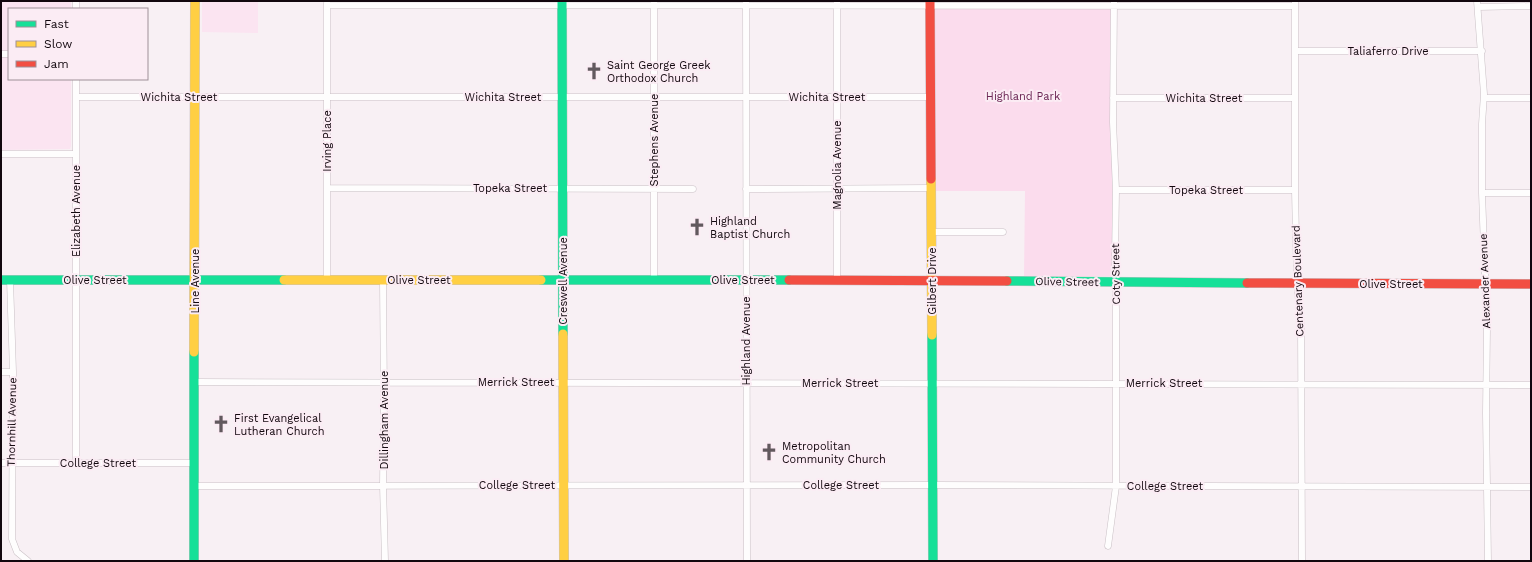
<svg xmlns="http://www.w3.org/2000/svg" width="1532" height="562" font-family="'Work Sans',sans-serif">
<rect width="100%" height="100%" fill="#f8f0f4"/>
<path fill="#fbe4f1" d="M1 1H71V9H9V79H71V146L70 149 1 150Z
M202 1H258V33L202 32Z"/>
<path fill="#fbdced" d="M934 7H1113L1112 276H1024L1025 191H935Z"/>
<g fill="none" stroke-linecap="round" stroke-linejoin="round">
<g stroke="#c9c0c5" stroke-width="7">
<path id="street" d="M76 1V9
M746 1 747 561
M1295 1V190L1297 284 1301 323 1302 561
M1477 1 1484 94 1482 124V193L1487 328 1486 413 1488 561
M327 5 1295 6
M1478 7 1531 6
M1295 51H1482
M1 54H9
M76 97H931
M1113 98H1295
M1484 98H1531
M1 154H76
M327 188 693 189
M746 189 931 188
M1116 190H1295
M1482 193H1531
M932 232H1003
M10 280 13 372 12 539 17 552 28 561
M327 280V3
M383 280 384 402 383 485 385 561
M654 280V1
M837 280V3
M1 372H13
M195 382 1531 385
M1 463H194
M76 463V79
M194 486 933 485 1531 487
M1108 546 1116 486V310L1115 260 1116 190 1113 122 1114 1"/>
</g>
<g stroke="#c9c0c5" stroke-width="10">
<path id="fast" d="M562 1 563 334
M1 280H284
M541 280H789
M1007 281 1247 283
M932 335 933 561
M194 561V352"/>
</g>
<g stroke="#c9c0c5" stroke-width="10">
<path id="slow" d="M931 179 932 335
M284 280H541
M563 334 564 561
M194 352 195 1"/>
</g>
<g stroke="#c9c0c5" stroke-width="10">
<path id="jam" d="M930 1 931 179
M789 280 1007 281
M1247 283 1531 284"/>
</g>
<use href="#street" stroke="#fefdfd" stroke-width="6"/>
<use href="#fast" stroke="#16e098" stroke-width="9"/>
<use href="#slow" stroke="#ffcf43" stroke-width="9"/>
<use href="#jam" stroke="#f24e42" stroke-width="9"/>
</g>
<defs>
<g id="church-bare" transform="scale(1.38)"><path d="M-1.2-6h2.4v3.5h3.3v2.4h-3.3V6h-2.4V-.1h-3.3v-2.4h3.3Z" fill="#62595e" stroke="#fbecf4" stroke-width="2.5" paint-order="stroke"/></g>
</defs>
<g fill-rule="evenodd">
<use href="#church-bare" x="594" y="71"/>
<use href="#church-bare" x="697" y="227"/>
<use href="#church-bare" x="221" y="424"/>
<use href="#church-bare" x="769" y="452"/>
</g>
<g text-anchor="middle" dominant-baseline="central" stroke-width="4" stroke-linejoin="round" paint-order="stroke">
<g font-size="11" fill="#12070e" stroke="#fbecf4">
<text x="1388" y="51">Taliaferro Drive</text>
<text x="179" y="97">Wichita Street</text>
<text x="503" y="97">Wichita Street</text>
<text x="827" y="97">Wichita Street</text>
<text x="1204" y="98">Wichita Street</text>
<text transform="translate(654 140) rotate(-90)">Stephens Avenue</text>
<text transform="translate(327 141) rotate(-90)">Irving Place</text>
<text transform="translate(837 165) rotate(-90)">Magnolia Avenue</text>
<text x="510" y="188">Topeka Street</text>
<text x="1206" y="190">Topeka Street</text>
<text transform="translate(76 211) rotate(-90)">Elizabeth Avenue</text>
<text transform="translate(1116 274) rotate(-91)">Coty Street</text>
<text x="95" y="280">Olive Street</text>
<text x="419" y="280">Olive Street</text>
<text x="743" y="280">Olive Street</text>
<text transform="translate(195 281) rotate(-90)">Line Avenue</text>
<text transform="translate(563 281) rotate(-90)">Creswell Avenue</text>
<text transform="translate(932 281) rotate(-90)">Gilbert Drive</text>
<text transform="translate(1298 281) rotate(-92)">Centenary Boulevard</text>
<text transform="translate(1485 281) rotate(-92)">Alexander Avenue</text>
<text transform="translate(1067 282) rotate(1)">Olive Street</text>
<text x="1391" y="284">Olive Street</text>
<text transform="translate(746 341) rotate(-90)">Highland Avenue</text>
<text x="516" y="382">Merrick Street</text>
<text x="840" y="383">Merrick Street</text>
<text x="1164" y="383">Merrick Street</text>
<text transform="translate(384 420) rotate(-90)">Dillingham Avenue</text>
<text transform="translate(12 422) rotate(-89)">Thornhill Avenue</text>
<text x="98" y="463">College Street</text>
<text x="517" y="485">College Street</text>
<text x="841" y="485">College Street</text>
<text x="1165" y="486">College Street</text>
</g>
<g font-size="11" fill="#12070e" stroke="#fbecf4" text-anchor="start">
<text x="607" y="65">Saint George Greek<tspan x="607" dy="13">Orthodox Church</tspan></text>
<text x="710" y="221">Highland<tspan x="710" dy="13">Baptist Church</tspan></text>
<text x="234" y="418">First Evangelical<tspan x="234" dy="13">Lutheran Church</tspan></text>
<text x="782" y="446">Metropolitan<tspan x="782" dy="13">Community Church</tspan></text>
</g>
<g font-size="11" fill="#6b2554" stroke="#fbecf4">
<text x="1023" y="96">Highland Park</text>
</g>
</g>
<rect width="1532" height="562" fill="none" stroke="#12070e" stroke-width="4"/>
<rect x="8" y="8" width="140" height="72" fill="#fbecf4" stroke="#9e9098"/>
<rect x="16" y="21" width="20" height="6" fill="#16e098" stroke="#9e9098"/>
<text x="44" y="28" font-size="12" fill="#12070e">Fast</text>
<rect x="16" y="41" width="20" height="6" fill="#ffcf43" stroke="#9e9098"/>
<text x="44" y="48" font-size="12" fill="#12070e">Slow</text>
<rect x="16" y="61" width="20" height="6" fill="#f24e42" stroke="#9e9098"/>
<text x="44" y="68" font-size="12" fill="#12070e">Jam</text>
</svg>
